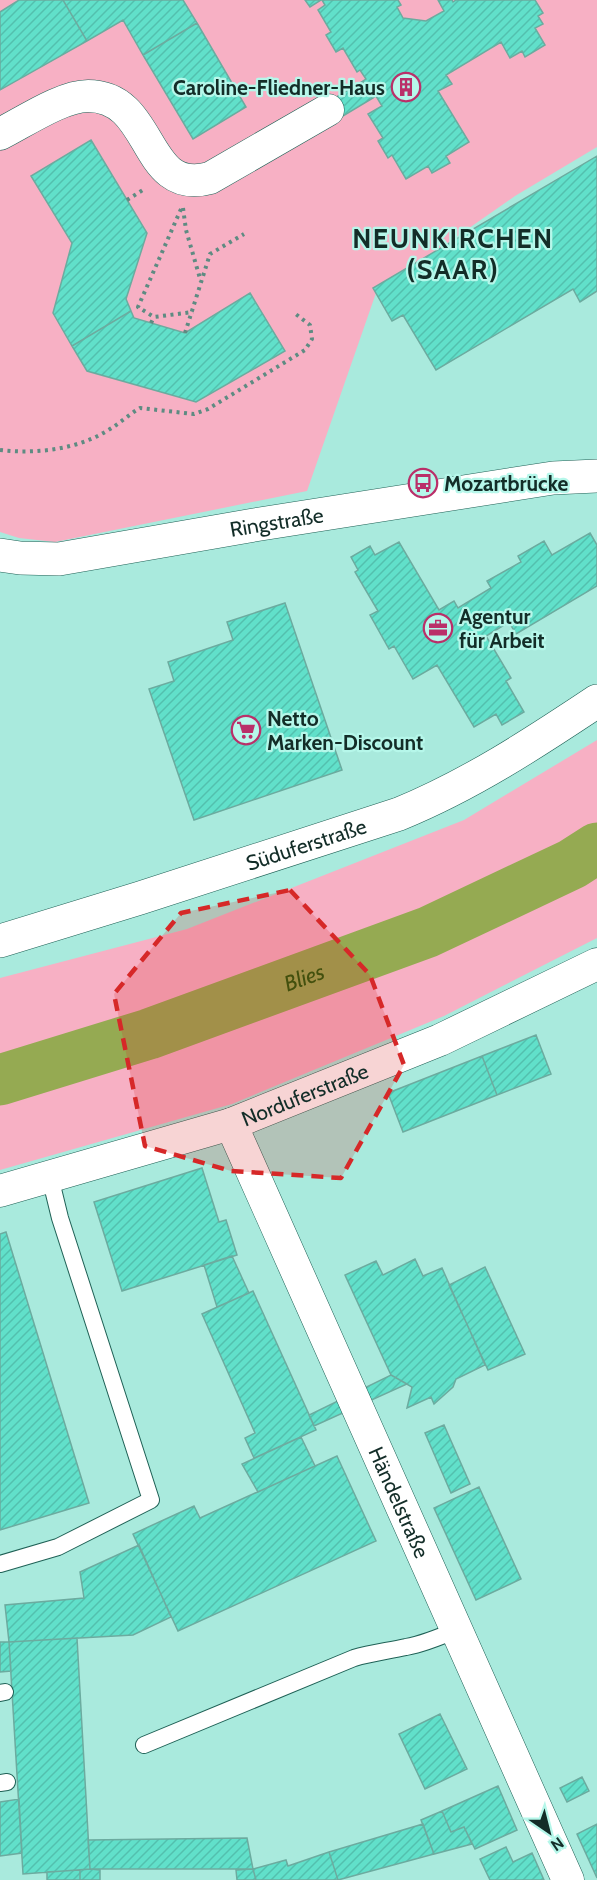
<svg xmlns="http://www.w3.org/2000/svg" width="597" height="1880" font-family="Cabin,sans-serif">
<defs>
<pattern id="building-hatch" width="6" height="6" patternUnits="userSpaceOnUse" patternTransform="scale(1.5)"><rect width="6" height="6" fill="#61e0ca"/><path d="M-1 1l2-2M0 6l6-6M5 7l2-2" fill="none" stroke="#53c0ae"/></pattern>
</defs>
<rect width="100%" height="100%" fill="#a9eadd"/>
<path fill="#f7b0c4" d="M0 0H597V147L515 196 376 293 307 491 55 542 19 538 0 532Z
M597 740V938L444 1016 232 1104 0 1170V978L187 929 464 820Z"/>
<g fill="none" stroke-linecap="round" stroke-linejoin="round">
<path stroke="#95aa52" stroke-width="51" id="s1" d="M0 1080 149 1034 428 932 572 864 597 848"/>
</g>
<path fill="url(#building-hatch)" stroke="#6cab9f" stroke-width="1.5" d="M19 0H63L87 41 0 90V12Z
M63 0H183L197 23 143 55 123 20 87 41Z
M305 0H321L310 7Z
M322 0H398L401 5 397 7 403 18 426 21 444 11 438 0H452L453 2 456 0H535L543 13 538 16 543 24 535 28 545 45 525 57 522 51 510 58 501 42 446 75 452 84 438 91 469 142 446 156 450 163 432 173 428 166 406 179 392 155 388 158 378 141 383 138 368 114 382 106 376 96 373 98 363 81 366 79 360 70 357 72 343 48 336 52 326 35 331 32 318 10 325 5Z
M197 23 246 107 193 139 143 55Z
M363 81 373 98 338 119 328 102Z
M91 140 147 233 126 299 131 311 72 346 53 313 72 243 31 176Z
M597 156V291L580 302 573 289 436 370 403 315 392 321 373 288Z
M250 293 285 351 196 402 87 371 72 346 131 311 134 318 185 333Z
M590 533 597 545V586L516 634 509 622 486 636 511 678 506 681 524 712 502 725 496 714 474 727 437 665 413 679 394 646 389 649 370 615 378 611 355 572 358 570 351 557 370 546 375 555 399 542 439 610 454 601 458 608 491 588 487 581 521 562 518 556 544 541 552 555Z
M285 603 342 770 194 820 149 689 174 681 168 662 233 640 227 622Z
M536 1035 551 1074 497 1095 482 1056Z
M482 1056 497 1095 403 1132 388 1093Z
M202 1168 219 1222 226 1220 237 1255 122 1291 94 1202Z
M6 1232 89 1503 0 1530V1234Z
M232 1256 249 1293 217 1307 204 1265Z
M415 1259 423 1276 442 1268 485 1365 456 1379 453 1387 434 1404 431 1397 407 1408 412 1387 391 1375 345 1275 376 1261 383 1275Z
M485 1267 525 1354 488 1370 449 1285Z
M253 1291 316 1430 254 1458 245 1438 255 1433 202 1314Z
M391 1375 407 1384 314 1426 309 1415Z
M444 1425 470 1484 451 1493 425 1433Z
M301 1437 315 1466 258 1492 242 1464Z
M337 1456 376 1541 178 1631 133 1534 194 1506 200 1518Z
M479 1487 521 1579 476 1600 434 1508Z
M139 1545 171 1617 133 1635 9 1642 5 1605 84 1598 80 1572Z
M77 1638 90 1869 23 1874 9 1642Z
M0 1642H9L11 1671 0 1672Z
M440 1714 467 1769 425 1789 399 1734Z
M582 1777 589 1791 567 1802 560 1788Z
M498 1786 517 1830 475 1849 464 1827 451 1832 442 1811Z
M19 1799 22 1853 0 1856V1802Z
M442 1811 451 1832 464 1827 472 1844 434 1854 421 1820Z
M423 1824 434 1854 338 1880 329 1852Z
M597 1824V1878L577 1834Z
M247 1838 253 1869H90L88 1840Z
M506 1847 513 1862 532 1853 544 1880H490L480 1859Z
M329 1852 338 1880H256L253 1869 286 1860 288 1866Z
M90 1869 100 1870V1880H80V1870Z
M253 1869 256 1880H237L236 1870Z
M80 1870V1880H47V1872Z"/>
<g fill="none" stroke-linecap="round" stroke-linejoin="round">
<g stroke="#1f6156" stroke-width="18">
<path id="lane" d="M0 1564 58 1547 151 1500 60 1218 50 1177
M0 1693 5 1692
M144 1745 354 1658C371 1653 388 1651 406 1647 423 1644 440 1637 456 1630
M0 1783 7 1782"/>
</g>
<g stroke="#1f6156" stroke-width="33">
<g id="street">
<path d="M0 134C24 122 62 96 88 96 156 96 141 197 210 178L328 110"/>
<path id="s2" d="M231 1124 568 1880"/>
<path id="s3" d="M0 1191 231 1124 440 1040 597 964"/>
</g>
</g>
<g stroke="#1f6156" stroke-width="34">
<g id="secondary">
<path id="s4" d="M0 555 20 558 59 559 254 525 553 478 597 476"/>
<path id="s5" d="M0 941 140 898 399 814C470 785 534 743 597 701"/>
</g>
</g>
<path stroke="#5e8b82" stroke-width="4" stroke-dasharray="3 4.5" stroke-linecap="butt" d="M127 200 146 188
M183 208 186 230 201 282
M181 209 138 307 154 317 193 312
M151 323 154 317
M185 333 210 254 244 234
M0 450C35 454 74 450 105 432 118 425 128 415 140 408L194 414 208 409 305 350 312 339 310 325 293 312"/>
<use href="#lane" stroke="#fff" stroke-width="16"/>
<use href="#street" stroke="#fff" stroke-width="32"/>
<use href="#secondary" stroke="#fff" stroke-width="33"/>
</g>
<path fill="#d62828" fill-opacity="0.2" stroke="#d62828" stroke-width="4.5" stroke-dasharray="12 8" stroke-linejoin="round" d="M290 890 370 975 404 1065 341 1178 231 1171 145 1146 114 994 181 913Z"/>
<defs>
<g id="building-ring" transform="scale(1.5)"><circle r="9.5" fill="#b6f7ea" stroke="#ba2f69" stroke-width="1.5"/><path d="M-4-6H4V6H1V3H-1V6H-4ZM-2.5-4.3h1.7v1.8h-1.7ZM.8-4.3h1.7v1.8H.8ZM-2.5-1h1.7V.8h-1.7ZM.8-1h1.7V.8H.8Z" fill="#ba2f69"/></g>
<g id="bus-ring" transform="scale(1.5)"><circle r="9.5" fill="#b6f7ea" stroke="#ba2f69" stroke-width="1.5"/><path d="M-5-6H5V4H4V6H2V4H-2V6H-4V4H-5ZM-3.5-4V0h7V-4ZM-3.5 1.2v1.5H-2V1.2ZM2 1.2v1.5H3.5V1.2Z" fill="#ba2f69"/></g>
<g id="office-ring" transform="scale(1.5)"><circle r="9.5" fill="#b6f7ea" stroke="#ba2f69" stroke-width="1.5"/><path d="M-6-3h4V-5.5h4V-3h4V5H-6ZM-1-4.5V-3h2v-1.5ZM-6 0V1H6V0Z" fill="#ba2f69"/></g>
<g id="supermarket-ring" transform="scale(1.5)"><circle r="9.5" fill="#b6f7ea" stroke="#ba2f69" stroke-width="1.5"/><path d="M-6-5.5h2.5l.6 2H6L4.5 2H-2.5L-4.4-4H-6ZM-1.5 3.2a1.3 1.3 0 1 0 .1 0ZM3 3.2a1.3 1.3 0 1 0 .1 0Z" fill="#ba2f69"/></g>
</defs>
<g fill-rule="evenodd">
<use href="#building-ring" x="406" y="87"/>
<use href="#bus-ring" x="423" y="483"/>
<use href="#office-ring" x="438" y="628"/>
<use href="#supermarket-ring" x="246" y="730"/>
</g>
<g text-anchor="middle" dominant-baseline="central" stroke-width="4.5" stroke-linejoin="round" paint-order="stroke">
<g font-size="21" font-weight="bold" fill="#132d28" stroke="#b6f7ea" text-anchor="start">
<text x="385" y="87" text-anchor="end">Caroline-Fliedner-Haus</text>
<text x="444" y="483">Mozartbrücke</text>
<text x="459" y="616">Agentur<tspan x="459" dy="24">für Arbeit</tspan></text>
<text x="267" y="718">Netto<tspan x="267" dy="24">Marken-Discount</tspan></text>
</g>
<g font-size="21" fill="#132d28" stroke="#b6f7ea">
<text stroke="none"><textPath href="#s4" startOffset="280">Ringstraße</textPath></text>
<text stroke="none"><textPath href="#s5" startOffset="321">Süduferstraße</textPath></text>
<text stroke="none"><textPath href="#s3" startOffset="320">Norduferstraße</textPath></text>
<text stroke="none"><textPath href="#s2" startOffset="414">Händelstraße</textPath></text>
</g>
<g font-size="22" font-style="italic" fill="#43500e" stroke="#b6f7ea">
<text stroke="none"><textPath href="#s1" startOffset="321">Blies</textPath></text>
</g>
<g font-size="27" font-weight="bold" letter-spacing="1.5" fill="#132d28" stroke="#b6f7ea">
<text x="453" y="238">NEUNKIRCHEN<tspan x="453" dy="31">(SAAR)</tspan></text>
</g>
</g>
<g transform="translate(549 1832) rotate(145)" stroke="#b6f7ea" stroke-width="4.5" paint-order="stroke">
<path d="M0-4.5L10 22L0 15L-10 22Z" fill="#132d28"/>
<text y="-9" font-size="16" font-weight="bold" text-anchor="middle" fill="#132d28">N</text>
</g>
</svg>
